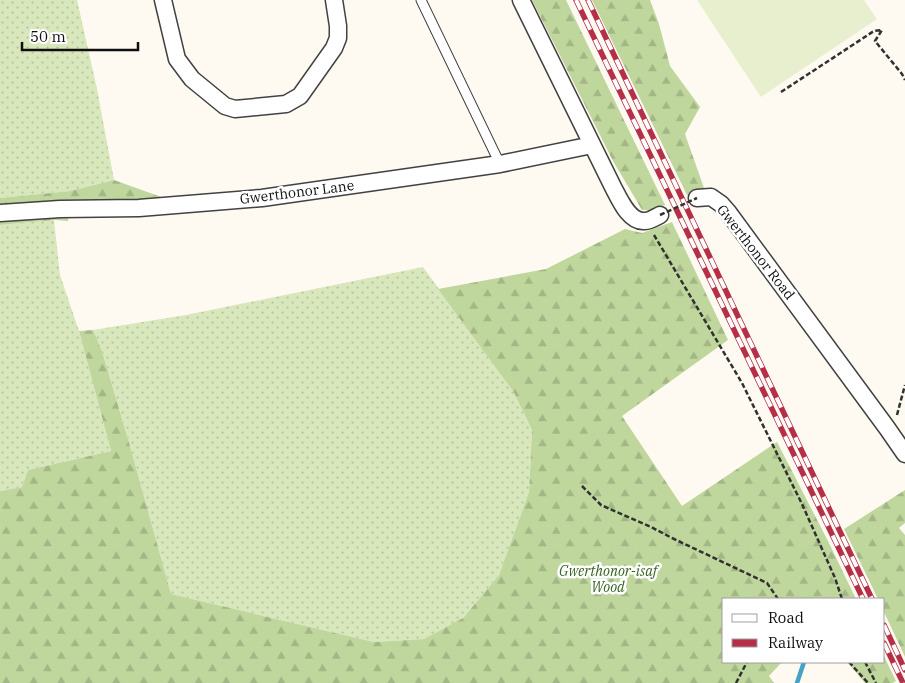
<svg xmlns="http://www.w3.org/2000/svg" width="905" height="683" font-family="'IBM Plex Serif',serif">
<defs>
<pattern id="grass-dots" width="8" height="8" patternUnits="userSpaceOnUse" patternTransform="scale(1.25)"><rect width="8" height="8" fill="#d8e7bc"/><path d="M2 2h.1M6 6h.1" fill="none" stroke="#b8c5a0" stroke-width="1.8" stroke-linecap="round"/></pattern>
<pattern id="forest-firs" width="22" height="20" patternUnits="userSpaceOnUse" patternTransform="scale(1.25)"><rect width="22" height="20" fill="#bfd79d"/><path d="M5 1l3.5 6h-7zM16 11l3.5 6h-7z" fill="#a3b786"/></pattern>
</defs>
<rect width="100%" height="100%" fill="#fefaf1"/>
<path fill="url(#grass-dots)" d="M0 0H77L97 89 114 180 70 191 0 198Z
M54 220 60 275 79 331 111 451 28 470 22 487 0 491V225Z
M423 267 513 391 532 430 529 492 499 575 462 619 424 639 374 642 171 594 130 446 102 351 93 330 186 315Z"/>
<path fill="url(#forest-firs)" d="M532 0H566L665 205 649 210H642L613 161Z
M592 0H650L659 24 670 66 700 107 685 134 704 188 687 195Z
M114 180 164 198 70 203 68 221 54 220 0 225V198L70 191Z
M672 222 728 340 622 416 682 506 777 442 828 541 856 599H724V662H782L769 676 774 683H0V491L22 487 28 470 111 451 79 331 93 330 102 351 130 446 171 594 374 642 424 639 463 618 499 575 529 492 532 430 513 391 438 289 546 269 625 229 642 233Z
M905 490V523L899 528 905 535V657L884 612V599H878L844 529Z
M884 656 896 681 893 683H865L847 662H884Z"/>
<path fill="#e8efce" d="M697 0H864L877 19 761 97Z"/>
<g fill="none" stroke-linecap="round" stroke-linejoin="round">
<path stroke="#44a4c5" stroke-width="4.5" d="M797 683 804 662"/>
<g stroke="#424242" stroke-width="11">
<path id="service" d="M421 0 500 164"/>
</g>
<g stroke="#424242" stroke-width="19">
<path id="minor" d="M163 0 177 59 192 79 225 106 235 109 286 104 300 96 334 48 338 38V26L334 0
M521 0 613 187C619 198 629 223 645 221 650 221 656 217 660 215
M697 198 711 197 721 204 728 212 887 428 905 454
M0 213 60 209 139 208 262 198 500 164 592 145"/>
</g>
<path stroke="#313131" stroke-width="2.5" stroke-dasharray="5 2.5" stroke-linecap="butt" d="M781 92 874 31 882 30 875 41 902 74 905 80
M654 235 742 383 802 504 835 578 842 599
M897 415 905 385
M582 486 601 505 651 527 672 538 767 583 778 599
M849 662 868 683
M865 662 876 683
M736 683 747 662"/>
<use href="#service" stroke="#fff" stroke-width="9"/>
<use href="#minor" stroke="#fff" stroke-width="16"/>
<g stroke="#b62f49" stroke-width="5.5">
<path id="rail" d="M576 0 863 599
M588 0 872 599
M884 625 905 670
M884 643 903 683"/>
</g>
<use href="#rail" stroke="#fff" stroke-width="4" stroke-dasharray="11" stroke-linecap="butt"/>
<path stroke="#313131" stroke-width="2.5" stroke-dasharray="5 2.5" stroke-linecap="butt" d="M660 215 697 198"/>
</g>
<g text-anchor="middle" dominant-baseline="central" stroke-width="5" stroke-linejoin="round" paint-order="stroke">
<g font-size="14" fill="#0f0f0f" stroke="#fff">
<text transform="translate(297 192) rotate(-7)">Gwerthonor Lane</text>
<text transform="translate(756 252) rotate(52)">Gwerthonor Road</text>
</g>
<g font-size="14" font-style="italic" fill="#396323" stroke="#fff">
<text x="608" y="571">Gwerthonor-isaf<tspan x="608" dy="16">Wood</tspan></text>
</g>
</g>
<rect x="722" y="598" width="162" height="65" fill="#ffffff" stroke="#9f9f9f"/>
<rect x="732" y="614" width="25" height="8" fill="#ffffff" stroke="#9f9f9f"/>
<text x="768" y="623" font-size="15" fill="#0f0f0f">Road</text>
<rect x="732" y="639" width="25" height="8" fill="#b62f49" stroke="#9f9f9f"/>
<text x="768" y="648" font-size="15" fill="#0f0f0f">Railway</text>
<path d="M22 42v8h116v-8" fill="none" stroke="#0f0f0f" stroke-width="2.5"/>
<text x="30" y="42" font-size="15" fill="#0f0f0f" stroke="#ffffff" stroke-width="4" paint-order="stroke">50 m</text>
</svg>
